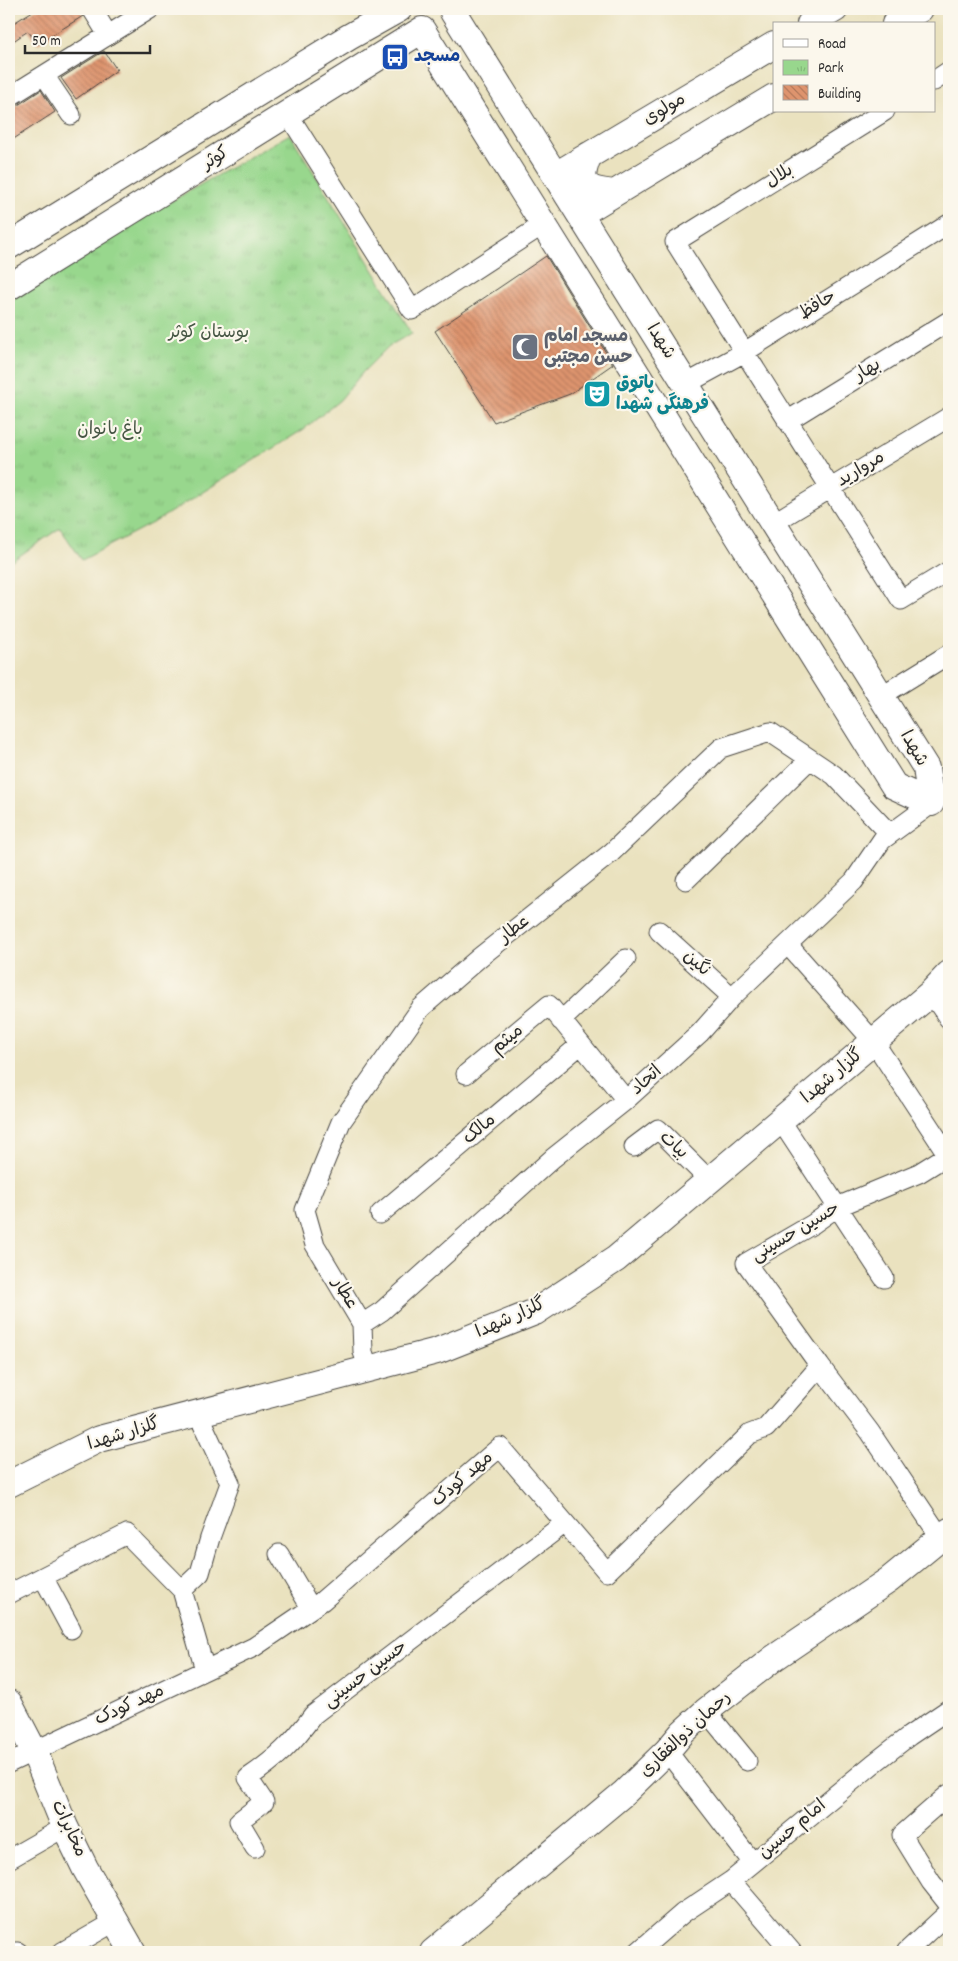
<svg xmlns="http://www.w3.org/2000/svg" width="958" height="1961" font-family="Dekko,'Playpen Sans Arabic',sans-serif">
<defs>
<pattern id="park-tufts" width="24" height="20" patternUnits="userSpaceOnUse" patternTransform="scale(1.25)"><rect width="24" height="20" fill="#98d78d"/><path d="M3 7l-1-3M5 7V3M7 7l1-3M15 17l-1-3M17 17v-4M19 17l1-3" fill="none" stroke="#83b97a"/></pattern>
<pattern id="building-back-hatch" width="6" height="6" patternUnits="userSpaceOnUse" patternTransform="scale(1.25)"><rect width="6" height="6" fill="#de946e"/><path d="M-1 5l2 2M0 0l6 6M5-1l2 2" fill="none" stroke="#b4795b"/></pattern>
</defs>
<rect width="100%" height="100%" fill="#fbf7ec"/>
<filter id="ink" filterUnits="userSpaceOnUse"><feTurbulence type="fractalNoise" baseFrequency=".02" numOctaves="2"/><feDisplacementMap in="SourceGraphic" scale="10" xChannelSelector="R" yChannelSelector="G"/><feConvolveMatrix kernelMatrix="1 2 1 2 8 2 1 2 1" color-interpolation-filters="sRGB"/></filter>
<filter id="wash" filterUnits="userSpaceOnUse"><feTurbulence type="fractalNoise" baseFrequency=".0096" numOctaves="4" result="noise"/><feDisplacementMap in="SourceGraphic" scale="20" xChannelSelector="R" yChannelSelector="G"/><feGaussianBlur stdDeviation="1.12" result="paint"/><feColorMatrix in="noise" values="0 0 0 0 0 0 0 0 0 0 0 0 0 0 0 0 0 1.4 0 .05"/><feComposite in="paint" operator="in"/></filter>
<g filter="url(#wash)">
<rect width="100%" height="100%" fill="#eae2bf"/>
<path fill="url(#park-tufts)" stroke="#62815c" d="M290 134 412 333 389 346 363 372 340 400 304 429 158 520 82 560 60 528 9 563V301L168 203Z"/>
<g id="blocks">
<path fill="url(#building-back-hatch)" d="M36 9H81L83 16 38 44 28 31 9 44V26Z
M104 51 117 70 76 99 61 78Z
M41 90 55 112 9 142V108L15 107Z
M546 256 613 364 570 394 494 422 435 331Z"/>
</g>
</g>
<g filter="url(#ink)">
<use href="#blocks" fill-opacity="0" stroke="#484641" stroke-width="1"/>
<g fill="none" stroke-linecap="round" stroke-linejoin="round">
<g stroke="#484641" stroke-width="21">
<path id="street" d="M92 9 108 35
M44 75 71 115
M934 81 949 71
M9 97 150 9
M885 111 675 242 901 600 949 571
M288 114 412 310 544 224
M686 384 743 353 949 224
M787 421 949 321
M773 523 949 417
M881 696 949 654
M686 880 810 759
M659 931 732 997
M788 945 874 1042 948 1155 919 1173 837 1207 813 1224 746 1263 820 1366 870 1432 941 1538
M931 993 949 1019
M561 1021 626 959
M466 1074 549 1005 626 1100
M781 1121 884 1278
M634 1147 658 1129 710 1181
M380 1214 580 1045
M362 1324 315 1245 305 1210 341 1122 421 1008 480 957 611 853 721 748 770 732 834 775 890 834
M369 1370 363 1352 362 1324 382 1311 553 1158 626 1100 700 1033 732 997 854 881 882 840 949 791
M198 1414 230 1483 210 1538 200 1573 182 1590 205 1670
M279 1554 311 1608
M43 1577 71 1629
M9 1594 127 1534 182 1590
M706 1711 747 1761
M667 1751 753 1863
M9 1763 254 1647 322 1601 500 1447 607 1572 750 1434 766 1428 820 1366
M949 1794 902 1835 931 1882 949 1905
M255 1848 239 1821 264 1802 248 1778C277 1758 292 1744 313 1715L565 1523
M9 1859 65 1827
M731 1881 792 1952
M11 1952H18
M62 1952 116 1921
M638 1952 683 1913 731 1881 873 1764 909 1736 949 1709
M906 1952 949 1912"/>
</g>
<g stroke="#484641" stroke-width="28">
<path id="secondary" d="M810 24 835 9
M895 24 920 9
M422 30 894 786 931 803 926 768 453 12
M589 155C576 185 586 190 615 193
M556 175 774 45
M580 214 774 97
M9 246 349 37 399 9
M9 287 422 30
M9 1484 99 1439 437 1351 535 1312 616 1259 931 993 949 974
M9 1703 34 1751 65 1827 85 1868 133 1952
M433 1952 624 1793 667 1751 683 1732 706 1711 774 1658 889 1580 949 1531"/>
</g>
<use href="#street" stroke="#fff" stroke-width="19"/>
<use href="#secondary" stroke="#fff" stroke-width="26"/>
</g>
</g>
<defs>
<g id="bus-square" transform="scale(1.4375)"><rect x="-9" y="-9" width="18" height="18" rx="4" fill="#1a4fb4" stroke="#fbf7ec"/><path d="M-5-6H5V4H4V6H2V4H-2V6H-4V4H-5ZM-3.5-4V0h7V-4ZM-3.5 1.2v1.5H-2V1.2ZM2 1.2v1.5H3.5V1.2Z" fill="#fff"/></g>
<g id="mosque-square" transform="scale(1.4375)"><rect x="-9" y="-9" width="18" height="18" rx="4" fill="#6b7280" stroke="#fbf7ec"/><path d="M3.5-4.9A6 6 0 1 0 3.5 4.9A5 5 0 1 1 3.5-4.9Z" fill="#fff"/></g>
<g id="theatre-square" transform="scale(1.4375)"><rect x="-9" y="-9" width="18" height="18" rx="4" fill="#0f9aa8" stroke="#fbf7ec"/><path d="M-5-5.5Q0-4 5-5.5V0Q5 5 0 6Q-5 5-5 0ZM-3.3-2.5H-1v1.5H-3.3ZM1-2.5H3.3v1.5H1ZM-2.8 1Q0 5.5 2.8 1Z" fill="#fff"/></g>
</defs>
<g fill-rule="evenodd">
<use href="#bus-square" x="395" y="57"/>
<use href="#mosque-square" x="525" y="347"/>
<use href="#theatre-square" x="597" y="394"/>
</g>
<g text-anchor="middle" dominant-baseline="central" stroke-width="4.5" stroke-linejoin="round" paint-order="stroke">
<g font-size="18" font-weight="bold" fill="#164399" stroke="#fbf7ec" text-anchor="start">
<text x="414" y="57">مسجد</text>
</g>
<g font-size="18" fill="#2b2b2b" stroke="#fbf7ec">
<text transform="translate(665 110) rotate(-31)">مولوی</text>
<text transform="translate(216 159) rotate(-32)">کوثر</text>
<text transform="translate(780 177) rotate(-32)">بلال</text>
<text transform="translate(818 306) rotate(-32)">حافظ</text>
<text transform="translate(660 342) rotate(58)">شهدا</text>
<text transform="translate(868 371) rotate(-32)">بهار</text>
<text transform="translate(861 470) rotate(-31)">مروارید</text>
<text transform="translate(913 749) rotate(60)">شهدا</text>
<text transform="translate(515 930) rotate(-38)">عطار</text>
<text transform="translate(696 964) rotate(42)">نگین</text>
<text transform="translate(508 1040) rotate(-40)">میثم</text>
<text transform="translate(833 1077) rotate(-40)">گلزار شهدا</text>
<text transform="translate(647 1081) rotate(-42)">اتحاد</text>
<text transform="translate(480 1130) rotate(-40)">مالک</text>
<text transform="translate(673 1146) rotate(42)">بیات</text>
<text transform="translate(796 1233) rotate(-31)">حسین حسینی</text>
<text transform="translate(344 1294) rotate(59)">عطار</text>
<text transform="translate(511 1319) rotate(-24)">گلزار شهدا</text>
<text transform="translate(124 1435) rotate(-17)">گلزار شهدا</text>
<text transform="translate(463 1480) rotate(-41)">مهد کودک</text>
<text transform="translate(366 1675) rotate(-37)">حسین حسینی</text>
<text transform="translate(130 1706) rotate(-25)">مهد کودک</text>
<text transform="translate(686 1735) rotate(-43)">رحمان ذوالفقاری</text>
<text transform="translate(68 1829) rotate(65)">مخابرات</text>
<text transform="translate(793 1830) rotate(-40)">امام حسین</text>
</g>
<g font-size="18" fill="#465644" stroke="#fbf7ec">
<text x="209" y="333">بوستان کوثر</text>
<text x="110" y="430">باغ بانوان</text>
</g>
<g font-size="18" font-weight="bold" fill="#5b616d" stroke="#fbf7ec" text-anchor="start">
<text x="544" y="337">مسجد امام<tspan x="544" dy="21">حسن مجتبی</tspan></text>
</g>
<g font-size="18" font-weight="bold" fill="#0d838f" stroke="#fbf7ec" text-anchor="start">
<text x="616" y="384">پاتوق<tspan x="616" dy="21">فرهنگی شهدا</tspan></text>
</g>
</g>
<rect width="958" height="1961" fill="none" stroke="#fbf7ec" stroke-width="30"/>
<rect x="773" y="22" width="162" height="90" fill="#fbf7ec" stroke="#a8a59f"/>
<rect x="783" y="39" width="25" height="8" fill="#ffffff" stroke="#a8a59f"/>
<text x="818" y="48" font-size="15" fill="#2b2b2b">Road</text>
<rect x="783" y="60" width="25" height="15" fill="url(#park-tufts)" stroke="#a8a59f"/>
<text x="818" y="72" font-size="15" fill="#2b2b2b">Park</text>
<rect x="783" y="85" width="25" height="15" fill="url(#building-back-hatch)" stroke="#a8a59f"/>
<text x="818" y="98" font-size="15" fill="#2b2b2b">Building</text>
<path d="M25 45v8h125v-8" fill="none" stroke="#2b2b2b" stroke-width="2.5"/>
<text x="32" y="45" font-size="15" fill="#2b2b2b" stroke="#fbf7ec" stroke-width="4" paint-order="stroke">50 m</text>
</svg>
